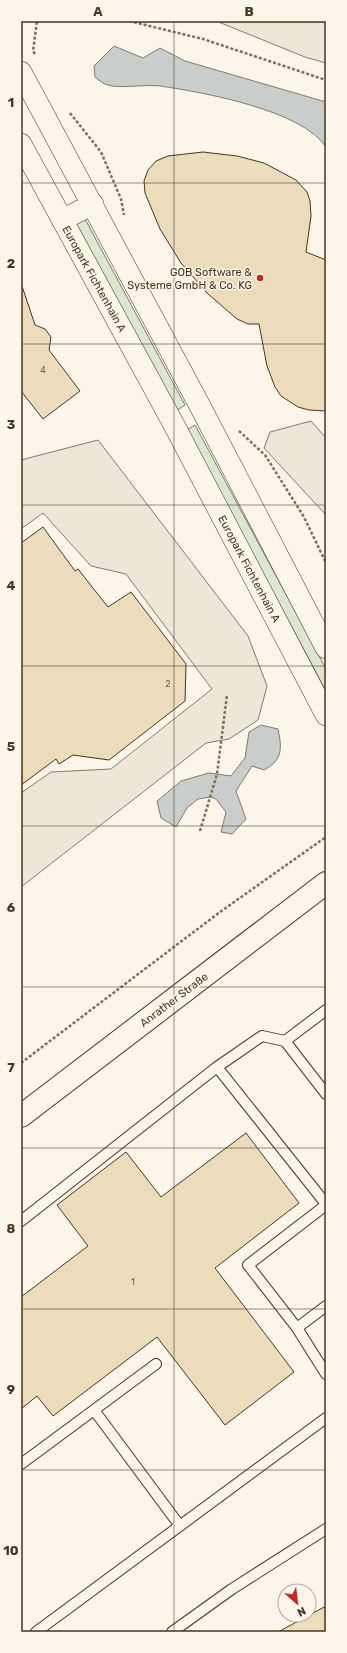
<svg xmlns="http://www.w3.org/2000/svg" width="347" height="1653" font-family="Rubik,sans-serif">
<rect width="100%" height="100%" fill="#fbf6e9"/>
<path fill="#dce7d0" stroke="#887966" d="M85 219 185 405 177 410 76 223Z
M195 425 326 669V691L187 430Z"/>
<path fill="#ede7d9" stroke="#887966" d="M216 21H326V63L305 57Z
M311 421 326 438V515L264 448 270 432Z
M98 440 248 636 267 686 258 720 229 739 206 743 21 887V793L51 772 111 769 212 689 126 574 91 566 43 513 21 529V460Z"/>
<path fill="#c9cecd" stroke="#887966" d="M114 46 143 58 160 48 185 61 326 102V147C302 110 202 92 160 86 145 84 120 89 108 85 103 84 99 80 95 77L94 66Z
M261 725 278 729C282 748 283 760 264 770L252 766 236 791 246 819 232 834 221 832 226 812 216 799 211 797 198 799 187 808 176 827 161 818 157 801 181 781 209 773 231 776 245 758 249 732Z"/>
<path fill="#ecdcbc" stroke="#4a3520" d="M203 152 237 156 264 163 296 180 307 192 310 201 311 216 306 252 326 260V411L309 410 298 407 281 396 275 387 267 366 259 324H248L237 319 207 293 181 263 160 229 145 193 144 181 148 170 156 161 168 156Z
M21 283 35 325 45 329 51 337 49 350 80 391 43 419 21 391Z
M43 527 75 571 78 569 108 607 131 592 186 664 185 701 109 760 73 755 59 764 56 759 21 785V543Z
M246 1133 299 1203 215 1268 294 1372 225 1425 157 1337 53 1416 37 1396 21 1409V1297L88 1246 57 1205 126 1152 161 1197Z
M326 1606V1632H278Z"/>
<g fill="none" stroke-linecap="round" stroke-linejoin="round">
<g stroke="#4a3520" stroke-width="12">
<path id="lane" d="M326 1010 285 1041 262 1036 217 1067 326 1204
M285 1041 326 1094
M326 1205 248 1265 297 1328 326 1374
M21 1221 217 1067
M297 1328 326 1306
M94 1410 156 1364
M21 1464 94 1410 180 1526
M36 1632 326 1418
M172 1632 232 1589 326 1529"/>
</g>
<g stroke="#4a3520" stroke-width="22">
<path id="street" d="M21 72 201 408 326 648
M21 144 173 423 326 715
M62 220 93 204"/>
</g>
<g stroke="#4a3520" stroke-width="24">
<path id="secondary" d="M21 1116 326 883"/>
</g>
<path stroke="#7f6f5c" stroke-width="2.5" stroke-dasharray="3 2" stroke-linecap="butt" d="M129 21 203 39 326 80
M35 54 33 51 37 21
M70 113 101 152 121 199 124 215
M239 431 265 455 304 517 326 563
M200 831 217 774 227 695
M21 1063 220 912 326 837"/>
<use href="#lane" stroke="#fbf6e9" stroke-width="10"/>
<use href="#street" stroke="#fbf6e9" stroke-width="21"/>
<use href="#secondary" stroke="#fbf6e9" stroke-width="22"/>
</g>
<path fill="none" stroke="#4a3520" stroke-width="1" stroke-opacity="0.55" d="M174 21V1632M21 183H326M21 344H326M21 505H326M21 666H326M21 826H326M21 987H326M21 1148H326M21 1309H326M21 1470H326"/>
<circle fill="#c62828" stroke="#fbf6e9" stroke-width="1.5" cx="260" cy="278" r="4"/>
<g text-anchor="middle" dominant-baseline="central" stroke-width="3" stroke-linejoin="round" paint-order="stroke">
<g font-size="9" fill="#725f47">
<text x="43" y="370">4</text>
<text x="168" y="684">2</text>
<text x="133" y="1282">1</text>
</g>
<g font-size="11" fill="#4a3520" stroke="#fbf6e9" text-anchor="end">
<text x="252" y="272">GOB Software &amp;<tspan x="252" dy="13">Systeme GmbH &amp; Co. KG</tspan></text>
</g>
<g font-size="11" fill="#4a3520" stroke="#fbf6e9">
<text transform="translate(94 279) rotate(61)">Europark Fichtenhain A</text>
<text transform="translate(249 569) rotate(62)">Europark Fichtenhain A</text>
<text transform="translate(174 1000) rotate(-37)">Anrather Straße</text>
</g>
</g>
<rect width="347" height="1653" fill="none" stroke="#fbf6e9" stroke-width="44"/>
<g transform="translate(297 1603) rotate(152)"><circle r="19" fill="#fbf6e9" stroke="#b4a999"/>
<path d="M0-3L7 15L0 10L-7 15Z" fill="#c62828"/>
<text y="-6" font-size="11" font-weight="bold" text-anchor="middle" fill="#4a3520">N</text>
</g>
<rect x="22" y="22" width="303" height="1609" fill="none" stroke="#4a3520" stroke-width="1.5"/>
<g font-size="13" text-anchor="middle" font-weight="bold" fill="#4a3520">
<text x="98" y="16">A</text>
<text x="249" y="16">B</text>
<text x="11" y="107">1</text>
<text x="11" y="268">2</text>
<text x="11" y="429">3</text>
<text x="11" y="590">4</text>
<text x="11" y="751">5</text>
<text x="11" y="912">6</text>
<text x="11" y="1072">7</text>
<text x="11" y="1233">8</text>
<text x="11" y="1394">9</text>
<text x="11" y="1555">10</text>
</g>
</svg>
